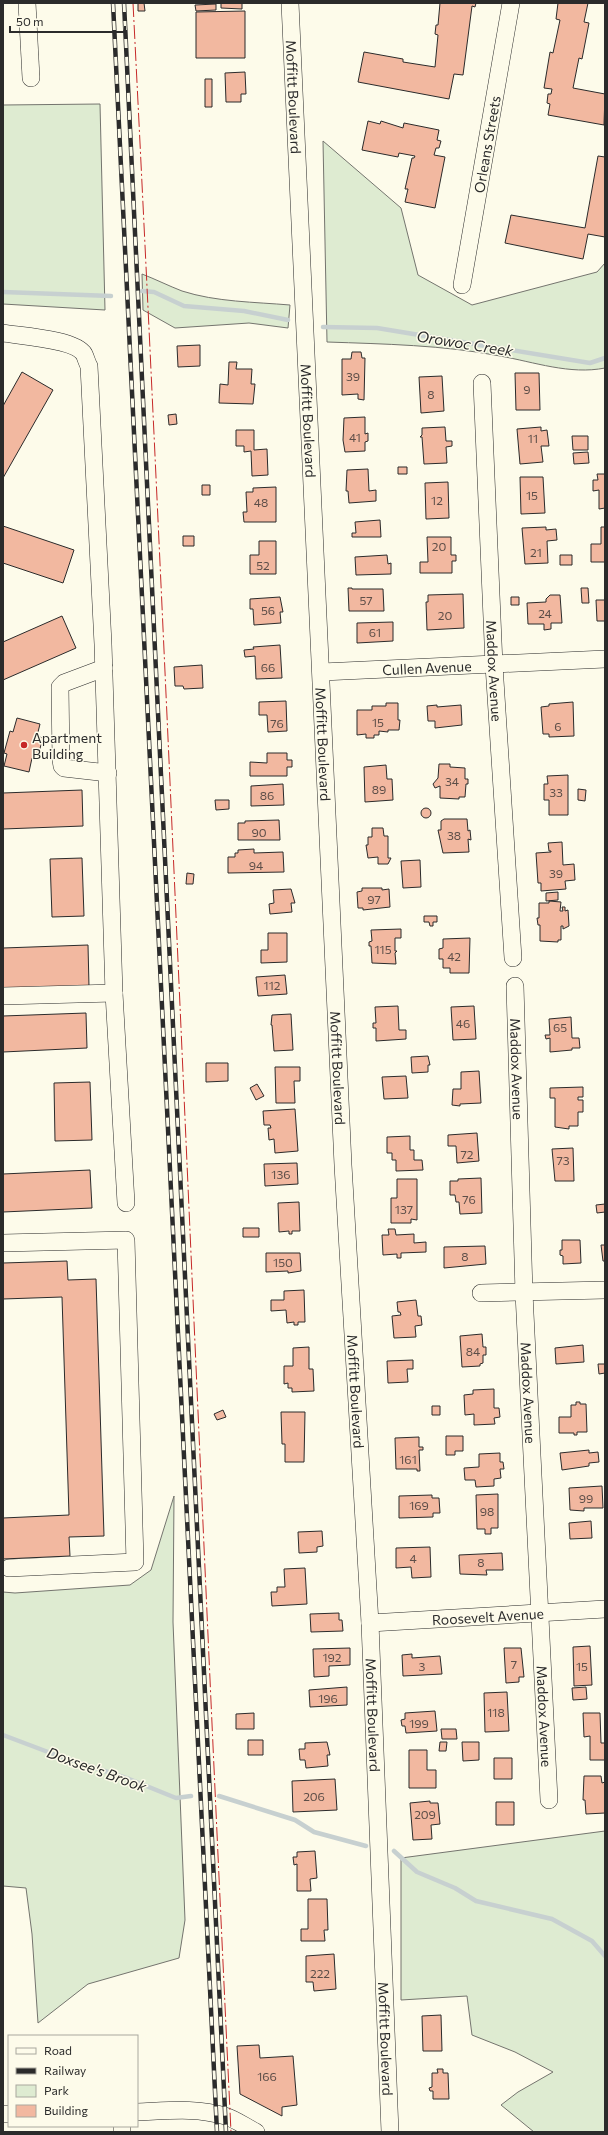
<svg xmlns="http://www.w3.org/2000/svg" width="608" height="2135" font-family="Commissioner,sans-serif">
<rect width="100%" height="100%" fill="#fdfbea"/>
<path fill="#deebd1" stroke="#74746e" d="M100 104 105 310 3 304V105Z
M323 141 401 208 418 275 472 305 597 272 605 263V368C570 375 534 362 500 356 443 345 384 344 327 342Z
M142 274C155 279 169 286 182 291 216 302 255 302 290 305L288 328 249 323 175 328 143 310Z
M174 1496 173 1622 185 1920 179 1958 88 1984 38 2023 32 1934 26 1888 3 1886V1592L15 1593 130 1585 151 1570Z
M605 1831V2132H534L501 2105 518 2092 553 2072 515 2052 472 2035 467 1996 401 2000V1858Z"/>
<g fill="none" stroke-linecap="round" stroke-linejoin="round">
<path stroke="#c7d0d0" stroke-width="4.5" d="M142 291 154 292 184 306 244 311 288 320
M3 292 111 296
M323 327 377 328 590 363 605 358
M3 1735 56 1755 129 1779 176 1798 191 1796
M219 1796 295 1820 314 1832 366 1846
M394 1851 417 1872 455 1888 476 1901 552 1919 592 1941 605 1956"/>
</g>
<path fill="#f2b8a0" stroke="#2b2b2b" d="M138 3H144L145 11H138Z
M221 3H242V9L221 8Z
M440 3H476L475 7 472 6 463 75 454 74 449 99 358 82 364 52 403 59V62L435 67 438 35 435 34 436 25H438Z
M558 3H588L584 22 589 23 582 59 579 58 573 88 605 94 604 125 548 115 550 104 547 103 548 94H551L552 89 544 88 550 52 553 53 560 20 556 19Z
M216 4V10L196 11 195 5Z
M245 11V58H196V12Z
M245 72 246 94H241V102H226L225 73Z
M205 79H212V107H205Z
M368 121 380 124 381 121 403 128 404 123 439 130 437 140 441 141 439 148H436L434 155 445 157 435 208 405 202 408 189H405L412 158H414L415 156 399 153 398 157 362 150Z
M598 156 605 157V237L588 234 583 259 505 243 511 215 585 228Z
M200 345V366L178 367 177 346Z
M352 352H361L362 358H365L364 400 358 399V394L342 395V359H351Z
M229 362H237L236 369H252L251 384H255L253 404 219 403 220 384 228 385Z
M22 372 53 390 3 478V406Z
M515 373H539L540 410H516Z
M442 376 444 411 421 413 419 377Z
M176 414 177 424 169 425 168 415Z
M365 417V434L368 433V441L365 442V451L345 452 343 440 344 418Z
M445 427 446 441H452V446L446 447 447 463 424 464 422 437H420L422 435V428Z
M541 427V431L547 430 549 446H541L543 462 520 464 517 429Z
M236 430H254V450L267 449 268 475 252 476 251 451 244 452V446H236Z
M572 436H588V450H573Z
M588 452 589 463 574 464 573 453Z
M398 467H407V474H398Z
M368 469 369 491 376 490V501L349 503 348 491H346L347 470Z
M597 474H605V508L599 509V490L593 491V480H598Z
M520 477H543L545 513 521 514Z
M448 482 449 518 426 519 425 483Z
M202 485H210V495H202Z
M276 487V522H244L243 512H247L246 492H253V488Z
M380 520 381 537H352V533H356L355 522Z
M3 526 74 550 63 583 3 563Z
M546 527V530L556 529 557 540 547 541 548 563 525 564 522 528Z
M601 527H605V562H591V544H601Z
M183 536H194V546H183Z
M427 537H451V555H456V561H452V573H420V562H428Z
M259 541H276V574H250V555H259Z
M387 555 388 564 391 563V574L356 575 355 557Z
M560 555H572V565H560Z
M348 588H352V589H383L384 611H349Z
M581 588H588L589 603H582Z
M463 594 464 628 427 630 426 602H428V595Z
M550 595H560L562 623H551V629L544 630V624H528L527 603 546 602V599Z
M280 597 283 612H280L281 623 254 625 253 609H250V599Z
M511 597H519V605H511Z
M596 600H605V621H597Z
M62 616 76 648 3 680V642Z
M393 622V641L357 643V623Z
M280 645 282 678 256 679 255 656 245 657 244 650 254 649 253 647Z
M202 665 203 688 184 689 183 686H175L174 667Z
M286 701 287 731 268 732 267 715H259V702Z
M573 702 574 736 549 737V734H543L541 707 549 706V704Z
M386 703H398V720H400L399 730H388V732L379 731V735H374V738H366V734L357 735V710H372V706H386Z
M437 705V707L461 705 462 725 435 728V721H428L427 706Z
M17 718 40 724 37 736 43 738 37 759 32 758 29 772 4 766 7 754 4 753 10 731 13 732Z
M267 753H287V760H292V767H287V776H250V762L267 763Z
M439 764H450V767L465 768V779H468V784H466L465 797H459V799L440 798V786L435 788 433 784 438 778Z
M386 765 387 779H392L393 800 365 802 364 767Z
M568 775V815H549V800H544V784H548L547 776Z
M283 784 284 805 251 806V786Z
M578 789 586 790 585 801 578 800Z
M82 790 83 826 3 829V793Z
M215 800H229V809L216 810Z
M421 813a5 5 0 1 1 10 0a5 5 0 1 1-10 0Z
M444 819H467L468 831 470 830 471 840 468 839 469 852 443 853 438 830H441V821Z
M279 820 280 840H238V823H245V821Z
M372 828H383L384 836H388V858H391L388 864H378V857L368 858 366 845H368V837H372Z
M562 842 563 865 574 864 575 880 565 881 566 889 541 891V883H538L536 853 551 852V851H549L548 843Z
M254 849V853L283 852 284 872 228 873V857H235V853H238V850Z
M82 858 84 916 52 917 50 859Z
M420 860 421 887 403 888 401 861Z
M187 873 194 874 193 884H186Z
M362 888H382V890L389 889 390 907 363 910V908H358L357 892 362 891Z
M291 889 295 903H291L292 912 270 914 269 904 274 903 273 890Z
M558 892V900L546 901V893Z
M549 901 561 902 560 911H563L562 907H565V911L568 910 569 926 563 929V926H561V940H558V942L540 941V925H538L537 918H539V903H549Z
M424 916H437V922H433V926H430L429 922H424Z
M401 929V938H395V951H397L395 953 396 964 372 963 371 946H369V942L372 941 371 930Z
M268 933H287V962L261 963V950H268Z
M470 938 469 973H450V968H443V959H439V949L443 948V939Z
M88 945 89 987 3 989V948Z
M285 975 287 994 258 996 256 977Z
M398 1006 399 1030H406V1039L376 1041V1028H373V1023H376L375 1007Z
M474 1006 476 1039 453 1040 451 1007Z
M86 1013 87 1048 3 1052V1016Z
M291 1014 293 1050 274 1051 272 1025H271L272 1015Z
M571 1017 572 1038H579L580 1048H572V1050L550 1052V1038L546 1039 545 1035H550L549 1019Z
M428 1056 430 1065H428V1072L412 1073 411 1057Z
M206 1063H228V1081L206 1082Z
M275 1067H300V1081H294L295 1103H276Z
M479 1071 481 1103 460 1104V1106L452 1105 453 1089H461V1072Z
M406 1076 408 1098 384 1099 382 1077Z
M90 1082 92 1140 55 1141 54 1083Z
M257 1084 264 1096 256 1100 250 1088Z
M583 1087V1097H578V1100H583V1112H578V1126H569V1129L555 1127V1098H550V1088Z
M295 1109 298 1151 275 1153 274 1139 269 1140 268 1128H271L270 1125H264L263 1111Z
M477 1133 479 1161 457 1163 456 1146H448V1135Z
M410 1136V1150H414V1160H422L423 1170 396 1171V1160H392V1153H387V1137Z
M573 1148 574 1181H555L552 1149Z
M297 1163 298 1184 265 1186 264 1164Z
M90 1170 92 1208 3 1212V1174Z
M481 1178 482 1213 460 1214 459 1202H456L455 1195H450V1181H458V1179Z
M397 1179H417V1220L411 1219V1223H391V1198H397Z
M299 1202 300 1231H292V1234H289V1231L279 1232 278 1203Z
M605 1204V1212L597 1213 596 1205Z
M243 1228H259V1237H243Z
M388 1229H395L396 1235 414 1234V1243L426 1242V1252L401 1253V1258H397V1254L383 1255 382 1235H389Z
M562 1240H580L581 1263 563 1264V1256L560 1255V1250H562Z
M601 1245H605V1261H603Z
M485 1246 486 1264 444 1268V1247Z
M266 1253H300L301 1271 288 1273V1271L266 1272Z
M67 1261 68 1280 96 1279 104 1536 69 1537 70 1556 3 1559V1518L69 1515 62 1297 3 1299V1263Z
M304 1290 305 1322H298V1325H294V1322L287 1323 286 1310 271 1311V1300H284V1291Z
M416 1300 418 1316H421L422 1325 415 1326 416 1337 394 1338 392 1316 401 1315 400 1312H398L397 1302Z
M482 1334 483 1347H486V1355H483V1363L480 1364V1366L462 1367 460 1336Z
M583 1345 584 1362 556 1364 555 1348Z
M309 1347V1369H313L314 1391 292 1392V1388H288V1383L284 1384V1366H293V1348Z
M413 1360V1369H407L408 1382 388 1383 387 1361Z
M598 1364H605V1373L599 1374Z
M494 1389V1408H499L500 1417 494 1418 495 1424 474 1425V1414L465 1415 464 1395 473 1394V1390Z
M576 1402H580V1404H586L587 1432H577V1435H574V1433H559V1417H571V1405H576Z
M432 1406H440V1415H432Z
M223 1410 226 1417 217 1420 214 1414Z
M281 1412H305L304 1462H285V1444H282Z
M446 1436H463V1451H455V1455H446Z
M419 1437V1447H423V1450H419L420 1471H417V1469H396L395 1438Z
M589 1450V1453L598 1452 599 1462 589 1463V1466L562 1470 560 1453Z
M500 1453V1462H503L504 1469H500L501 1478 494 1479V1486L476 1487 475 1480H465L464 1468 479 1467V1454Z
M602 1486 603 1508H584V1511L570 1510 569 1488Z
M498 1494V1528H491V1534H485V1529H477L476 1495Z
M432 1495V1498H439L440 1513H433V1517L399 1518V1496Z
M591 1521 592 1538 570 1539 569 1523Z
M322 1531 323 1546 317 1547V1552L299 1553 298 1532Z
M430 1547 431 1577 412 1578 411 1567 396 1568V1548Z
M502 1553 503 1570H486L487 1575 460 1574 459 1555Z
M305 1568 307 1604 272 1606 271 1592H277V1587H285L284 1569Z
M339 1613V1620H342L343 1631 311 1632 310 1614Z
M590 1646 592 1685 574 1686 573 1647Z
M350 1648V1665L329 1666V1676L314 1677 313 1649Z
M504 1648H521L524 1677H519V1682L506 1683Z
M412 1654V1658L440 1656 442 1674 403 1676 402 1655Z
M347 1687V1705L310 1707 309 1690Z
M586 1687 587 1699 573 1700 572 1688Z
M507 1692 509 1731 485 1732 484 1693Z
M435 1711 437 1731 406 1733 405 1726H402L401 1720 405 1719V1713Z
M254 1713V1729H236V1714Z
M583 1713H600L601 1743H605V1760H590V1736L584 1737Z
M441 1729H456L457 1739H442Z
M248 1740H263V1755H248Z
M327 1742 330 1755H327L328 1766 306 1768 305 1760H300L299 1749H305V1743Z
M440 1742H447L446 1751H439Z
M462 1742H479V1760L463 1761Z
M409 1750H427V1770H436V1788H409Z
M494 1758H512V1779H494Z
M584 1776H601L602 1783 605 1782V1813L586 1814 585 1800H583Z
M335 1779 337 1810 293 1812 292 1781Z
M430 1801V1803H438L440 1824 431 1825 432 1839 413 1840 410 1803Z
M496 1802H514V1825H496Z
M315 1851 317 1878 310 1879 311 1891H297V1864L294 1865 293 1857H297V1852Z
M308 1899H327L328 1930H324L325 1941H301V1929H308Z
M334 1954 336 1989 314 1991 313 1982H306V1956Z
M441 2015 442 2051H423L422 2016Z
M259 2045 260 2058 293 2056 297 2105 282 2107V2116L240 2094 237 2046Z
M437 2069H443V2073H448L449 2099H433V2091H430L429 2088 432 2087V2073H438Z"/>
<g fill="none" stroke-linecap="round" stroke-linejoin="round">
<g stroke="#2b2b2b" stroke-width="18">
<g id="minor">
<path d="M27 3 31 78"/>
<path id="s1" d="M290 3 343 1165 370 1623 390 2132"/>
<path id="s2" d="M462 285 511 3"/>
<path d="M3 333C20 336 75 339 84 354 86 358 87 363 89 366L103 644 114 993 126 1203"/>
<path id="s3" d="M482 383 494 665 513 958"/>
<path d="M104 668 64 683 60 687 61 760 62 766 64 768 108 773"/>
<path id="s4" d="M322 672 605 659"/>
<path id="s5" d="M515 986 524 1293 549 1800"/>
<path d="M3 996 114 993"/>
<path d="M3 1243 126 1240 135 1562 9 1568"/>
<path d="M481 1293 605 1290"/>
<path id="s6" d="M370 1623 605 1609"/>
<path d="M137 2112C165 2111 197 2107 225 2116 235 2119 246 2127 256 2132"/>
<path d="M3 2114H9"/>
<path d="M122 2126V2132"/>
</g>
</g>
<use href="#minor" stroke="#fdfbea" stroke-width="17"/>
<g stroke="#2b2b2b" stroke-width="4.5">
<path id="rail" d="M113 3 217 2132
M124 3 226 2132"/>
</g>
<use href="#rail" stroke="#fdfbea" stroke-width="3" stroke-dasharray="9" stroke-linecap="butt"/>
<path stroke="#c62828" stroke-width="1" stroke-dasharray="14 3 2 3" stroke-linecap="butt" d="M133 3C169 713 197 1422 231 2132"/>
</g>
<circle fill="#c62828" stroke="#fdfbea" stroke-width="1.5" cx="24" cy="745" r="4"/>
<g text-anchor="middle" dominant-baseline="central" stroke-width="3" stroke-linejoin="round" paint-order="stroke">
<g font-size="12" fill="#5d4e48">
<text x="353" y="376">39</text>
<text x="527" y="389">9</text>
<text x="431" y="394">8</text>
<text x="355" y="437">41</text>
<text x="533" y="438">11</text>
<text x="532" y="495">15</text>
<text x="437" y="500">12</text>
<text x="261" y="502">48</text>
<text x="439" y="546">20</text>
<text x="536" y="552">21</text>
<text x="263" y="565">52</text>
<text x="366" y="600">57</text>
<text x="268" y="610">56</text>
<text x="545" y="613">24</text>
<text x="445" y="615">20</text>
<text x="375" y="632">61</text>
<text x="268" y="667">66</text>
<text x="378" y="722">15</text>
<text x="277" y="723">76</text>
<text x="558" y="726">6</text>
<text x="452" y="781">34</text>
<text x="379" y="789">89</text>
<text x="556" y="792">33</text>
<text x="267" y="795">86</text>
<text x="259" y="832">90</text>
<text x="454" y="835">38</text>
<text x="256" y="865">94</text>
<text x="556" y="873">39</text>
<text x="374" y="899">97</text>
<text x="383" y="949">115</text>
<text x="454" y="956">42</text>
<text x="272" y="985">112</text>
<text x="463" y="1023">46</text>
<text x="560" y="1027">65</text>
<text x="467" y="1154">72</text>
<text x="563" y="1160">73</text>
<text x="281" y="1174">136</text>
<text x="469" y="1199">76</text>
<text x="404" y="1209">137</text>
<text x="465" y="1256">8</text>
<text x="283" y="1262">150</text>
<text x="473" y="1351">84</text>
<text x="408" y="1459">161</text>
<text x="586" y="1498">99</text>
<text x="419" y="1505">169</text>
<text x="487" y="1511">98</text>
<text x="413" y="1558">4</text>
<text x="481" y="1562">8</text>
<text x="332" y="1657">192</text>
<text x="514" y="1664">7</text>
<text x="422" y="1666">3</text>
<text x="582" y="1666">15</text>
<text x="328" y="1698">196</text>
<text x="496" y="1712">118</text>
<text x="419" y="1723">199</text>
<text x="314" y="1796">206</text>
<text x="425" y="1814">209</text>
<text x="320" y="1973">222</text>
<text x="267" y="2076">166</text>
</g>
<g font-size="14" fill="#2b2b2b" stroke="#fdfbea">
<text stroke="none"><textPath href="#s1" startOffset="94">Moffitt Boulevard</textPath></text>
<text stroke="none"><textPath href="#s2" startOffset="143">Orleans Streets</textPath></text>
<text stroke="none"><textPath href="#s1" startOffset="418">Moffitt Boulevard</textPath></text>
<text stroke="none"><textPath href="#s4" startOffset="105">Cullen Avenue</textPath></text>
<text stroke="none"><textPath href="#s3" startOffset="288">Maddox Avenue</textPath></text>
<text stroke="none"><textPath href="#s1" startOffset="742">Moffitt Boulevard</textPath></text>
<text stroke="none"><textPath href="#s1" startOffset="1066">Moffitt Boulevard</textPath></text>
<text stroke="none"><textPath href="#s5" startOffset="83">Maddox Avenue</textPath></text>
<text stroke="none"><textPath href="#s1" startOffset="1390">Moffitt Boulevard</textPath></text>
<text stroke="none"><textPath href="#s5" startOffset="407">Maddox Avenue</textPath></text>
<text stroke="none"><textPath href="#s6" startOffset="118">Roosevelt Avenue</textPath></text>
<text stroke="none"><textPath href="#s1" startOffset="1714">Moffitt Boulevard</textPath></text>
<text stroke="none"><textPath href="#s5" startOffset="731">Maddox Avenue</textPath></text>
<text stroke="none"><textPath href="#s1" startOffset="2038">Moffitt Boulevard</textPath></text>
</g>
<g font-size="14" fill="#2b2b2b" stroke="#fdfbea" text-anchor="start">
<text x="32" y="737">Apartment<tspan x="32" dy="16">Building</tspan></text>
</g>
<g font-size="15" font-style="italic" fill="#2b2b2b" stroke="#fdfbea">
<text transform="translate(465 343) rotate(9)">Orowoc Creek</text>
<text transform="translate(97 1769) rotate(20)">Doxsee's Brook</text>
</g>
</g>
<rect width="608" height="2135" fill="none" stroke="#2b2b2b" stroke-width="8"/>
<rect x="8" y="2035" width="130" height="92" fill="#fdfbea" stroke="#a9a89e"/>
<rect x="16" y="2048" width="20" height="6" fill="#fdfbea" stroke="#a9a89e"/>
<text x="44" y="2055" font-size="12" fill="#2b2b2b">Road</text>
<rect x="16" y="2068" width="20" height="6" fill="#2b2b2b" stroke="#a9a89e"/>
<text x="44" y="2075" font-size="12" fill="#2b2b2b">Railway</text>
<rect x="16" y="2085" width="20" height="12" fill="#deebd1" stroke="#a9a89e"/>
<text x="44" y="2095" font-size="12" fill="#2b2b2b">Park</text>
<rect x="16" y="2105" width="20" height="12" fill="#f2b8a0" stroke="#a9a89e"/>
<text x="44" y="2115" font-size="12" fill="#2b2b2b">Building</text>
<path d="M10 26v6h115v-6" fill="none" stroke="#2b2b2b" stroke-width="2"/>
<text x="16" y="26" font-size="12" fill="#2b2b2b" stroke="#fdfbea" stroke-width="3" paint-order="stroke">50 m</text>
</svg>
